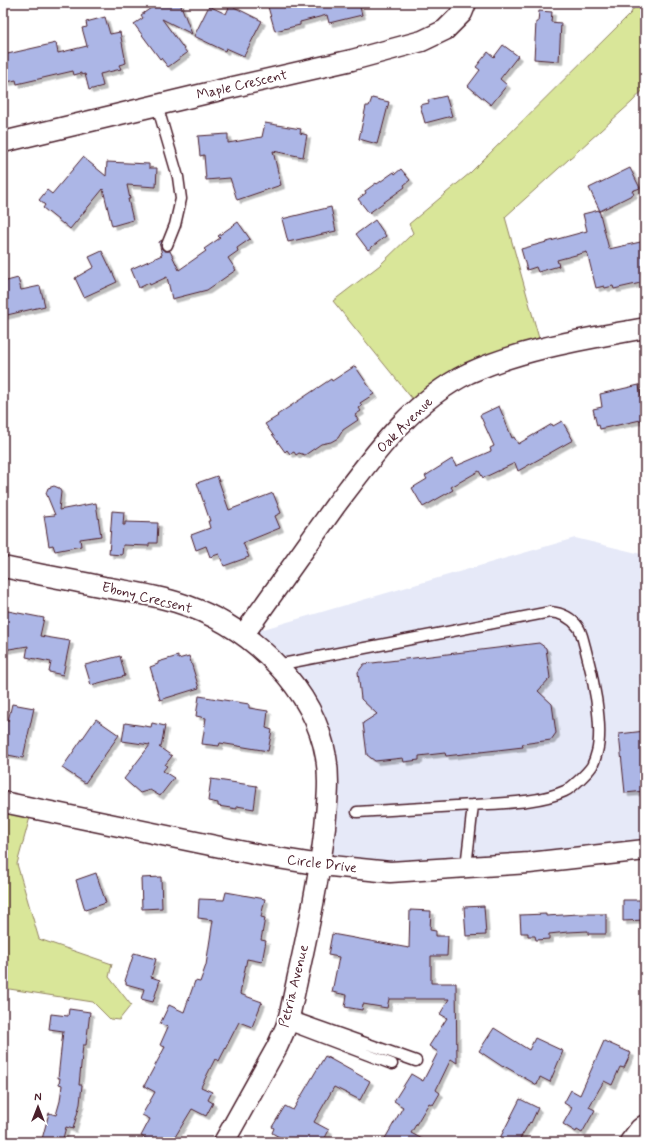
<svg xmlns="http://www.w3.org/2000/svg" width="648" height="1145" font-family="Mynerve,sans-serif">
<defs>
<filter id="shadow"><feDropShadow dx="3.5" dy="3.5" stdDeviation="0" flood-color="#0004"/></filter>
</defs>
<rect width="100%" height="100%" fill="#fff"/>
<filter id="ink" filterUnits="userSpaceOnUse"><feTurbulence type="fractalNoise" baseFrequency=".025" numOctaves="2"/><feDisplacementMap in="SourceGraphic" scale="8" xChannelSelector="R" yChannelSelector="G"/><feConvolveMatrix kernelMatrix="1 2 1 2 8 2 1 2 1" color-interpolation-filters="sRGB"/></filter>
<g filter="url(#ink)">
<path fill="#e6e9f8" d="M575 538 645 555V851L320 866 325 828 316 727 243 635Z"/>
<path fill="#d9e699" stroke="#928262" d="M636 3H645V88L632 102 505 217 542 349 418 406 333 301 380 265 413 233 409 224 470 173 631 13Z
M3 803 32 810 17 864 39 939 112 964 109 977 131 1005 119 1020 110 1019 93 1002 3 988Z"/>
<path fill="#acb6e6" stroke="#4a1f2b" filter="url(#shadow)" d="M158 3H180L192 34 162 19 187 53 168 67 161 58 160 59 134 24 143 18 141 15Z
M285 3H359L362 15 329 23 327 15 300 22V25L275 31 268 7Z
M230 5 262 21 244 56 226 48 225 51 194 36 209 6 226 14Z
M539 11 552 12 551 22 561 23 559 61 534 59 536 22H538Z
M105 17 110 34 120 32 126 63 119 65 121 69 100 74 103 86 89 90 85 74 81 75V73L74 75 73 71 17 84 16 80 7 82 3 64V55L56 43 58 53 87 46 82 28 87 27 86 22Z
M503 45 518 56 500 79 507 85 491 105 468 86 480 70 476 67 488 52 494 57Z
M446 96 452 116 425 123 420 105 429 103 428 100Z
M372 98 389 102 381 133H380L377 144 359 139 366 106H369Z
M265 123 301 129 300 133 307 135 303 157 273 151 281 185 237 200 230 178 206 180 204 155 200 156 198 136 228 134V143L262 137Z
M83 157 106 176 107 162 149 164V168H157L156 187 127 185 130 199H128L133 220 112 226 103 189 70 229 63 223V224L43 208 45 205 39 200 47 190 52 194Z
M630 168 640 188 632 191 634 194 600 211 589 188Z
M401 169 410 180 404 185 405 187 369 213 358 199 366 193 365 191 376 183 377 184 394 172 395 174Z
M331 207 336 231 288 242 282 219Z
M599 210 609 249 645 241V282L614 289 613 286 605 288 604 286 596 288 587 252 557 260 559 266 538 272 536 267 527 270 521 249 587 231 583 214Z
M375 220 386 236 368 250 356 234Z
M238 222 250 239 237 248 238 251 228 258 236 270 207 290 172 299 167 277 150 285 149 283 139 288 131 269 162 255 159 242 162 240 161 246 162 249 165 251H170L179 270 206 251 204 249 220 238 218 236Z
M102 251 117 282 84 297 75 278 94 267 89 257Z
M18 278 21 290 40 286 45 306 3 316V282Z
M355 366 374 394 360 403 362 406 359 408 361 411 355 415 358 420 343 430 338 438 331 442 321 444 305 455 299 453 296 455 294 452 290 454 287 450 285 452 265 424 278 416 277 415 331 379 332 381Z
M639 385 645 419 600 429 599 425 597 426 593 409 602 407 600 394Z
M499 406 512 438 514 437 518 444 552 424 553 426 562 421 573 440 518 471 515 463 483 478 479 471 451 487 453 490 423 507 412 488 427 479 425 476 452 459 456 466 491 451 490 448 494 446 480 415Z
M217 476 229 510 273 493 281 513 275 516 280 528 243 543 249 557 224 566 219 554 210 557 206 546 196 550 191 535 210 528 208 521H210L197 483Z
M54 486 59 488 61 492 59 510 96 503 101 536 80 539 81 546 55 551 53 545 49 546 44 516 55 515 46 493 48 488Z
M112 511 124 512 123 525H125V522L158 523 157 543H149V546L123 545 122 555 109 554Z
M3 610 44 618 40 636 70 641 63 675 49 672 51 662 26 657 28 646 3 650Z
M539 643 546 648 550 678 538 691 552 704 556 733 551 740 522 744 523 747 446 756 445 753 419 756V760L404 762 403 758 375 761 367 755 363 723 377 714 361 699 358 672 364 664Z
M120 656 125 676 91 685 85 665Z
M178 656V659L189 656 199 688 160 700 150 667 158 664V662Z
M199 696 249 704V708L268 711 266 728 272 730 268 751 220 743 219 746 202 744 206 718 196 716Z
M12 704 34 708 23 758 3 754V720L8 721Z
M96 719 119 735 85 783 62 768Z
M125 723 151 727 152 723 165 726 161 747H159L172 756 165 765 167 766 163 771 174 778 160 796 150 790 140 793 124 779 150 745 122 741Z
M645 731V791L625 793 619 734Z
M211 779 257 786 254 809 237 806V809L218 806V803L208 801Z
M96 873 106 903 85 910 76 880Z
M161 877 162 908 142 909 141 878Z
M226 892 265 899 261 917 265 918 261 940 266 941 262 962 247 959 240 994 262 1002 252 1027 239 1022 219 1061 215 1059 201 1087 212 1092 208 1100 213 1103 206 1116 192 1109 172 1142H152L141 1136 150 1119 142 1115 155 1092 144 1086 165 1047 160 1045 168 1027 160 1024 169 1005 184 1012 195 981 200 982 206 965 213 920 198 918 199 899 224 900Z
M623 900H645V920L623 921Z
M484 906 486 935 466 936 464 907Z
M410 910 431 911 430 930 436 931V936H448L447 956H431V983H456L457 1063 451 1059 436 1090 440 1093 433 1105 429 1103 411 1133 428 1142H383L403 1107 394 1101 411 1074 423 1081 438 1052 429 1046 447 1018 440 1014 449 999H389L387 1008 363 1004 362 1010 345 1007 347 995 332 992 339 957 328 955 332 934 409 948Z
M546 914V916L578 914H606V934H588V931L568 932 549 934V939L536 940 535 936H528V933H521L520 915Z
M134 953 156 959 151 977 160 980 153 1002 141 999 144 989 126 984V982L125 981Z
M69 1009 90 1012 86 1045H83L79 1085H82L80 1104 73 1129 66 1127 62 1142H54L42 1139 49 1113 56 1115 60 1101 62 1085 59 1084 60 1078H58L63 1031 49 1029 51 1014 68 1016Z
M494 1028 529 1050 535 1038 563 1051 550 1082 540 1077 537 1085 504 1066 503 1067 479 1051Z
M604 1041 631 1053 624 1068 620 1067 612 1085 604 1081 589 1107 595 1110 582 1133 577 1130 576 1132 563 1124 572 1108 564 1103 571 1090 580 1095Z
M325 1056 370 1081 360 1100 334 1087 314 1122 329 1130 323 1142H288L272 1133 274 1128 272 1127 285 1106 293 1110Z
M520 1099 538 1108 531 1123 530 1122 518 1142H498Z"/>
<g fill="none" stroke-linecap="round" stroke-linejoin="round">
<g stroke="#4a1f2b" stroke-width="13">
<path id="service" d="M157 105 178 177 181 199 175 225 167 245
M277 665 550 612C561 613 571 617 578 627 582 632 583 641 585 647 592 672 604 726 597 752 596 756 594 762 592 766 588 772 572 788 565 791 539 803 502 803 473 805L466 867
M357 812 473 805
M289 1016 416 1061
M287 1024 392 1064"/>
</g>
<g stroke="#4a1f2b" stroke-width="23">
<path id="minor" d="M3 142 216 91 352 60 422 41 445 30 462 13 466 3
M3 567C37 574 71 580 104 587 128 591 153 595 176 602 215 614 249 635 277 665 301 690 320 722 326 757 330 780 327 804 325 827 318 890 303 952 290 1013L286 1027 277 1047 224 1142
M244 634C274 592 304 549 335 506 373 456 411 401 469 373 524 348 587 339 645 328
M3 802 259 855 321 865 390 872 529 863 645 850
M630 1142 640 1129 645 1125"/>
</g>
<use href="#service" stroke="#fff" stroke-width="10"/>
<use href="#minor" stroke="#fff" stroke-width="20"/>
</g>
</g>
<g text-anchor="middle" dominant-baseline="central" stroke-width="4" stroke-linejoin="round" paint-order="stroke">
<g font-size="14" fill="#4a1f2b" stroke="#fff">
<text transform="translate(242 85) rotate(-13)">Maple Crescent</text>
<text transform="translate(405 425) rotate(-45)">Oak Avenue</text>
<text transform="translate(147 598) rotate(14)">Ebony Crecsent</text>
<text transform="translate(322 864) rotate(7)">Circle Drive</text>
<text transform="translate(294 986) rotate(-76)">Petria Avenue</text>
</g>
</g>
<rect width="648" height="1145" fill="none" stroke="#fff" stroke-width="16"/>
<rect x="8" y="8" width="632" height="1129" fill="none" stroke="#4a1f2b" stroke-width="1.5" filter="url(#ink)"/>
<g transform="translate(38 1107)" stroke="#ffffff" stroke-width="3" paint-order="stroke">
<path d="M0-3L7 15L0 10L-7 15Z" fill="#4a1f2b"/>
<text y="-6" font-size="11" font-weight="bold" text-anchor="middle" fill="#4a1f2b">N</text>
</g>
</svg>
